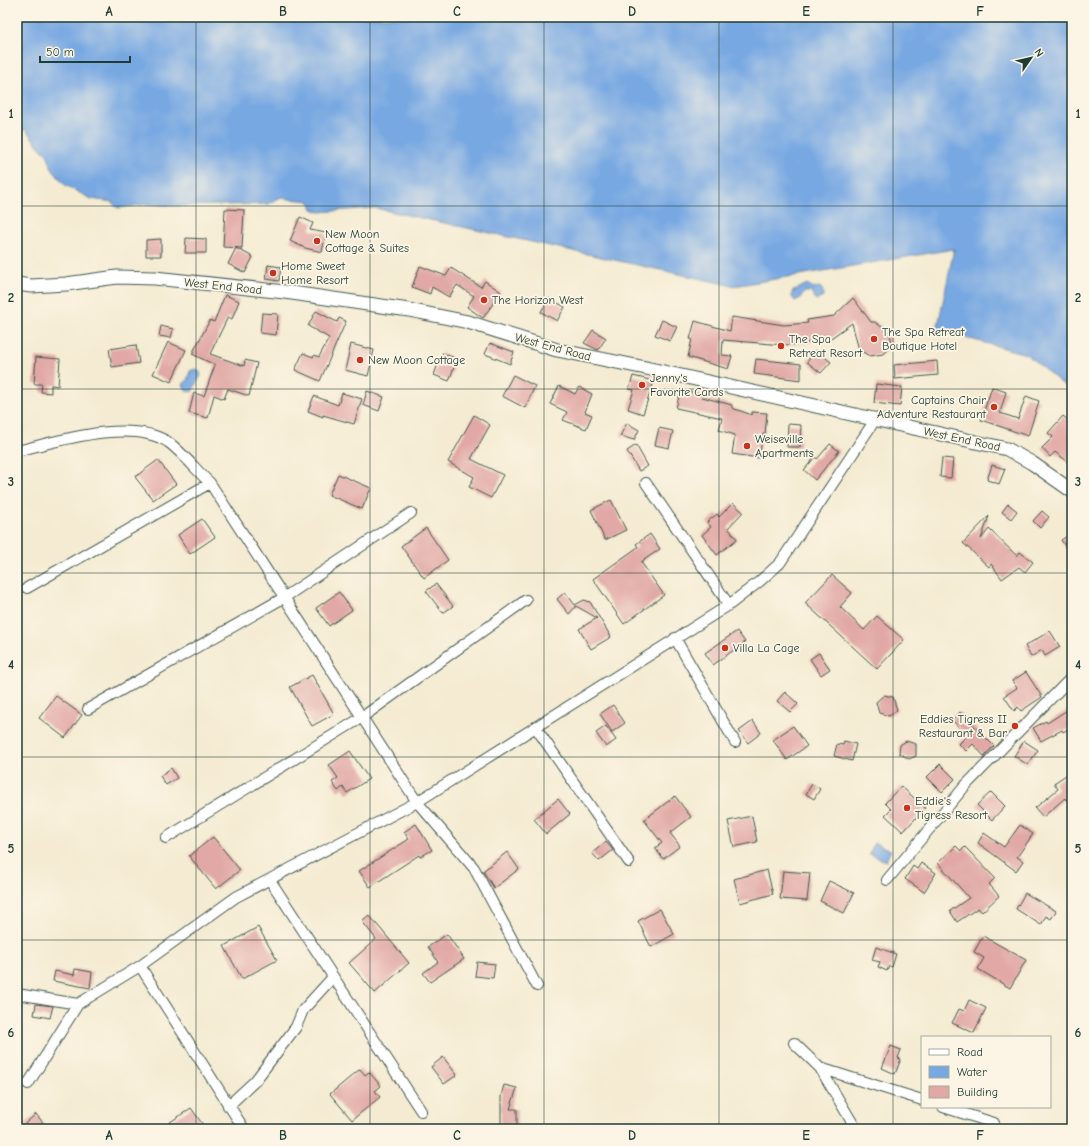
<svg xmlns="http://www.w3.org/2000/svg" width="1089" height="1146" font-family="'Comic Neue',sans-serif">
<rect width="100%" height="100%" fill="#fcf5e5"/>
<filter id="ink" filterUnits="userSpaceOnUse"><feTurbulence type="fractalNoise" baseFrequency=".025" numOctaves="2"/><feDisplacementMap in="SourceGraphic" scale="8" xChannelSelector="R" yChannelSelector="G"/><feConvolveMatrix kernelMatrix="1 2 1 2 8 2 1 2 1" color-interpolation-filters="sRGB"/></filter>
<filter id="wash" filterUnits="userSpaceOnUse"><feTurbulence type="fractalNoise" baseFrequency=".012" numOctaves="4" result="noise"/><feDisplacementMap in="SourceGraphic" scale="16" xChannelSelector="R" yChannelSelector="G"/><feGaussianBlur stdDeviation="0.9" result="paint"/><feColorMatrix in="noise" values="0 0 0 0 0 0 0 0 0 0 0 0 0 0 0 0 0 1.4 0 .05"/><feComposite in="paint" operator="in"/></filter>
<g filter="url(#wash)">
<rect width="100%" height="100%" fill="#f4ebd2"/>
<path fill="#78a8e2" stroke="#4c728b" d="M17 17H1072V392L1026 354 937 330 954 249 734 286 375 208 320 212 311 208 310 201 279 198 269 204 174 206 147 204 119 208 116 207 112 202 91 199 65 185 52 169 48 156 40 148 26 130 23 129 19 138 17 159Z
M807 284 814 288 819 287 822 289 824 295 822 298 816 300 811 292H804L801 298 795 301 792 297V292Z
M195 369 199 371 201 375 192 392 186 391 183 384 187 381 190 371Z
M874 843 891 850 886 861 869 854Z"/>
<g id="blocks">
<path fill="#e1a8a5" d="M225 209 244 210 242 248 223 247Z
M300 217 313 223 310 230 326 233 322 252 305 248 290 241Z
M186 238 206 239V253H185Z
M161 239V256H146V240Z
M236 248 253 257 245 273 228 264Z
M268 265 281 267 279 281 266 279Z
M420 266 446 276 451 268 481 287 485 281 501 292 483 318 467 307 474 296 457 285 449 297 432 287 430 294 412 287Z
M225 295 239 301 232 319 228 317 210 354 244 366 245 360 257 363 249 396 228 389 224 399 214 395 208 418 189 413 194 393 204 396 215 365 192 354 210 320 214 322Z
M549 298 565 307 557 321 541 312Z
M853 298 871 322H875L890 333 892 344 883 354 870 356 859 350 852 323 831 338 807 343 784 345 723 340 722 355 732 356 728 369 688 357 692 339H690L695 321 730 331 732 317 784 325 808 323 807 320 834 316Z
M316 311 337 322 339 318 346 321 320 381 295 370 303 353 313 357 315 355 319 357 329 338 308 326Z
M262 313 278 314 276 335 260 333Z
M662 320 677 327 670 341 655 335Z
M161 326 173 329 171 338 159 336Z
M593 330 606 338 598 350 584 343Z
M168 342 186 350 171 382 153 374Z
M490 343 514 352 510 364 485 354Z
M351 344 374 350 368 376 345 370Z
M136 345 139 363 112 367 109 349Z
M816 350 831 362 821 373 807 362Z
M442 353 457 359 449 381 434 375Z
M36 357 60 359 58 386 51 385V393L41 392 42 384H34Z
M756 359 801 364V380L754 374Z
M937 361 938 375 895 379 894 365Z
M513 375 535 386 525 408 502 396Z
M633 376 654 381 643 414 628 409 634 390 629 389Z
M876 384 902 387 900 406 874 403Z
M559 386 575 394 579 387 592 394 585 412 592 415 586 429 563 420 567 412 550 404Z
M992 387 1006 392 1000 413 1018 419 1026 396 1039 401 1028 436 981 420Z
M681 389 703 395 702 397 732 405V408L752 415V412L767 413 765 434H763L759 458 732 454 735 435 719 430 722 418 676 408Z
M367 391 384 397 379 411 363 405Z
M342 393 362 399 354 424 323 415V417L308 411 314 396 338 405Z
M474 415 490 425 471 459 503 475 491 498 469 487 474 477 448 462Z
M1063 416 1072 423V465L1055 452 1050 457 1042 448 1053 437 1048 433Z
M627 423 639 430 634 440 620 436Z
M788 424 801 425 800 447H787Z
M659 428 673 431 669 448 655 445Z
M830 444 839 451 815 480 804 470 815 457 817 459Z
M636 445 648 466 639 471 627 451Z
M942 458 953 459 951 478 940 477Z
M158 460 176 484 153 500 135 477Z
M992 465 1005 469 999 484 987 480Z
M338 474 371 488 362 509 329 495Z
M611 500 626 530 605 540 591 510Z
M733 503 743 512 728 528 737 539 717 555 702 535 711 527 707 522 717 514 719 517Z
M1008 504 1017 511 1011 519 1002 512Z
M1042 511 1049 517 1040 528 1033 521Z
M989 516 981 539 989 529 1017 556 1020 552 1033 562 1025 572 1019 567 1002 579 991 564 989 567 963 543Z
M202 519 215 537 190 554 178 535Z
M426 528 448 560 424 578 401 546Z
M1072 533V556L1061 540Z
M650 534 660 549 641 562 664 595 624 624 593 579 638 547 636 544Z
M832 575 852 593 840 607 864 630 877 616 904 640 877 669 805 603Z
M436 584 453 606 443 613 426 591Z
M339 592 352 610 329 626 316 608Z
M565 592 575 605 584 600 590 602 611 637 591 649 579 629 597 618 576 606 569 614 557 599Z
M737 631 745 642 713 665 705 653Z
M1050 631 1060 647 1045 656 1042 650 1031 657 1025 646Z
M819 653 830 669 821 675 810 659Z
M1026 672 1042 697 1021 711 1018 707 1014 711 1004 696 1017 688 1012 681Z
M312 675 334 714 312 726 290 687Z
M785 692 798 704 790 712 777 701Z
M884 695 893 697 897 710 889 716 879 713 876 702Z
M56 696 82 715 65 738 39 718Z
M613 705 625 723 612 732 600 714Z
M1072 707V727L1063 732 1062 730 1041 741 1033 728 1046 721 1047 723Z
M960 712 994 746 984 756 973 744 966 751 959 744 967 736 952 720Z
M753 721 761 733 748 743 739 731Z
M606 726 616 740 606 747 596 733Z
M793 726 807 746 787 760 773 740Z
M844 741 856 744 852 761 834 756 837 744 843 745Z
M906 741 916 744V756L909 759 899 753 900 745Z
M1024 741 1038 750 1028 765 1014 756Z
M350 751 369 779 347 793 343 787 338 791 332 782 338 778 329 765Z
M940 764 955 779 942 792 927 777Z
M171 768 177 778 166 785 160 776Z
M1072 771V796L1066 800 1065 798 1043 817 1035 808 1058 789 1054 783Z
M812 784 820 789 814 799 806 794Z
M901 786 925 808 903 832 885 815 891 809 885 803Z
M991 792 1005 806 992 820 977 805Z
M675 796 691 817 670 833 680 846 663 859 655 848 662 843 644 820Z
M558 799 570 814 546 834 534 819Z
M752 816 757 842 734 847 728 821Z
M416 824 432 850 420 857 419 855 370 887 359 871 409 839 404 832Z
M1020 825 1033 834 1017 857 1023 861 1016 871 978 843 984 833 1004 847Z
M213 837 240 870 216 889 189 856Z
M606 842 613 850 599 861 592 853Z
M956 846 961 851 965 847 995 878 989 884 999 896 982 912 978 908 957 922 950 911 969 898 938 863Z
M507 852 519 869 494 888 483 871Z
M921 863 936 873 924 892 905 879 913 866 917 869Z
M767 870 773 894 740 903 734 879Z
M783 871 810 873 807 901 780 899Z
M829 881 854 893 844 913 820 901Z
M1025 893 1056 911 1051 919 1046 916 1041 925 1016 909Z
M660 909 674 934 651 947 638 921Z
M369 915 409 963 375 993 349 963 376 939 362 921Z
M258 927 277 960 242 979 224 946Z
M447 934 464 959 430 982 423 973 438 962 428 947Z
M983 936 1026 960 1010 988 978 969 984 958 974 952Z
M876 947 896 954 892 967 889 966 887 971 878 967 880 962 872 960Z
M477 962 495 964 493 978 475 976Z
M75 969 92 972 90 988 53 981 55 971 74 975Z
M969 1000 986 1008 974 1033 952 1023 959 1009 964 1011Z
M36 1004 53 1006 50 1018 34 1015Z
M891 1046 901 1050 898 1058 901 1059 895 1074 882 1068Z
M443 1057 457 1075 444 1084 431 1067Z
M360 1069 365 1075 369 1072 381 1086 375 1091 380 1097 352 1120 330 1094Z
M504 1085 517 1088 510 1109H517V1126H506L505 1129H501V1096Z
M191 1108 206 1129H160Z
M36 1114 48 1129H19Z"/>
</g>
</g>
<g filter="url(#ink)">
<use href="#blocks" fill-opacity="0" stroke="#3f574c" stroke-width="1"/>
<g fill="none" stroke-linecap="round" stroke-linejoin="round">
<g stroke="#3f574c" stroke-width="12">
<path id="street" d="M17 451C58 441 131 418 168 442 181 451 198 472 210 483L417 802 474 868 537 986
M646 483 729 605
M27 588 210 483
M675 638 735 742
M88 709 285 597 411 513
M536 728 629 862
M166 838 361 718 526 600
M270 880 421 1111
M887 880 965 786 1072 677
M17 994 78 1004
M794 1043 820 1068 856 1129
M820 1068 922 1100
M28 1084 78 1004 140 966
M228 1106 255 1081 296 1027 303 1010 333 977
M943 1107 994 1123
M244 1129 140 966 236 897 417 802 729 605 760 581 780 563 875 420"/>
</g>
<g stroke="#3f574c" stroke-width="15">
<path id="secondary" d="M17 284 31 286 66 284 117 277 155 278 285 292 409 310 468 322 557 350 646 368 1007 449 1032 463 1072 491"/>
</g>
<use href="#street" stroke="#fff" stroke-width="10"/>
<use href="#secondary" stroke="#fff" stroke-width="13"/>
</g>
</g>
<path fill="none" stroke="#1f3d34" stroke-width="1" stroke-opacity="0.55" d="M196 17V1129M370 17V1129M544 17V1129M719 17V1129M893 17V1129M17 206H1072M17 389H1072M17 573H1072M17 757H1072M17 940H1072"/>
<g fill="#c8321e" stroke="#fcf5e5" stroke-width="1.5">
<circle cx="317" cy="241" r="4"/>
<circle cx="273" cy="273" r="4"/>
<circle cx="484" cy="300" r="4"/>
<circle cx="874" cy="339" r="4"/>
<circle cx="781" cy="346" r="4"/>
<circle cx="360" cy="360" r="4"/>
<circle cx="642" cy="385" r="4"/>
<circle cx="994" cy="407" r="4"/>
<circle cx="747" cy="446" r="4"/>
<circle cx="725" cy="648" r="4"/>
<circle cx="1015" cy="726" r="4"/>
<circle cx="907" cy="808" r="4"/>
</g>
<g text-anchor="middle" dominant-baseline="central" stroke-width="3.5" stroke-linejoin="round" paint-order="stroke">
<g font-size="12" fill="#1f3d34" stroke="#fcf5e5" text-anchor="start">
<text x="325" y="234">New Moon<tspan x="325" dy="14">Cottage &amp; Suites</tspan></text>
<text x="281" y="266">Home Sweet<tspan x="281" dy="14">Home Resort</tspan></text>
<text x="492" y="300">The Horizon West</text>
<text x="882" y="332">The Spa Retreat<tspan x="882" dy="14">Boutique Hotel</tspan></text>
<text x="789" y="339">The Spa<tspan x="789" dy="14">Retreat Resort</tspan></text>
<text x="368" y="360">New Moon Cottage</text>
<text x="650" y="378">Jenny's<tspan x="650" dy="14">Favorite Cards</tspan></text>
<text x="986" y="400" text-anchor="end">Captains Chair<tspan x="986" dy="14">Adventure Restaurant</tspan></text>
<text x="755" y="439">Weiseville<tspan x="755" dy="14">Apartments</tspan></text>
<text x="733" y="648">Villa La Cage</text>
<text x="1007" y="719" text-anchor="end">Eddies Tigress II<tspan x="1007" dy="14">Restaurant &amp; Bar</tspan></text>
<text x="915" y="801">Eddie's<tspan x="915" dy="14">Tigress Resort</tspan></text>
</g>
<g font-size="12" fill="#1f3d34" stroke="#fcf5e5">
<text transform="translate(223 286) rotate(6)">West End Road</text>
<text transform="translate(553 347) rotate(15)">West End Road</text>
<text transform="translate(962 439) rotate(12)">West End Road</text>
</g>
</g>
<rect width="1089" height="1146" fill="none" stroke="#fcf5e5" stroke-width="44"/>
<rect x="921" y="1036" width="130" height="72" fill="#fcf5e5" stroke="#a4ab9e"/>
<rect x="929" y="1049" width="20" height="6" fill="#ffffff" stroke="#a4ab9e"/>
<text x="957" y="1056" font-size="12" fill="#1f3d34">Road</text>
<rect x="929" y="1066" width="20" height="12" fill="#78a8e2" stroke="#a4ab9e"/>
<text x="957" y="1076" font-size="12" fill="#1f3d34">Water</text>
<rect x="929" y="1086" width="20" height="12" fill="#e1a8a5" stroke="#a4ab9e"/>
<text x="957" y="1096" font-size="12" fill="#1f3d34">Building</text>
<g transform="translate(1031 58) rotate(56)" stroke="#fcf5e5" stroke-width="3" paint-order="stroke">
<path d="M0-3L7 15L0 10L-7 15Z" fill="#1f3d34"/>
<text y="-6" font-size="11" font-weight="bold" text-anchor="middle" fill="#1f3d34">N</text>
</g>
<path d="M40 56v6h90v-6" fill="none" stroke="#1f3d34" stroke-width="2"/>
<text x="46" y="56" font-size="12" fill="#1f3d34" stroke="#fcf5e5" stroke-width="3" paint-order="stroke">50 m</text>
<rect x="22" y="22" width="1045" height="1102" fill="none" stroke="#1f3d34" stroke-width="1.5"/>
<g font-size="13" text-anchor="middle" font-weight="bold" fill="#1f3d34">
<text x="109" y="16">A</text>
<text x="283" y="16">B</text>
<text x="457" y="16">C</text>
<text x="632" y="16">D</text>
<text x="806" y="16">E</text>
<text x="980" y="16">F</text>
<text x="11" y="118">1</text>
<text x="1078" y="118">1</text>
<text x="11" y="302">2</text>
<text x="1078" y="302">2</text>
<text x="11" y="486">3</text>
<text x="1078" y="486">3</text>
<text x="11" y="669">4</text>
<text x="1078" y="669">4</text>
<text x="11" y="853">5</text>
<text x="1078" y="853">5</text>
<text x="11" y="1037">6</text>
<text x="1078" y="1037">6</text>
<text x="109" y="1140">A</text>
<text x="283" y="1140">B</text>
<text x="457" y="1140">C</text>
<text x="632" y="1140">D</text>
<text x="806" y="1140">E</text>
<text x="980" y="1140">F</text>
</g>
</svg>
